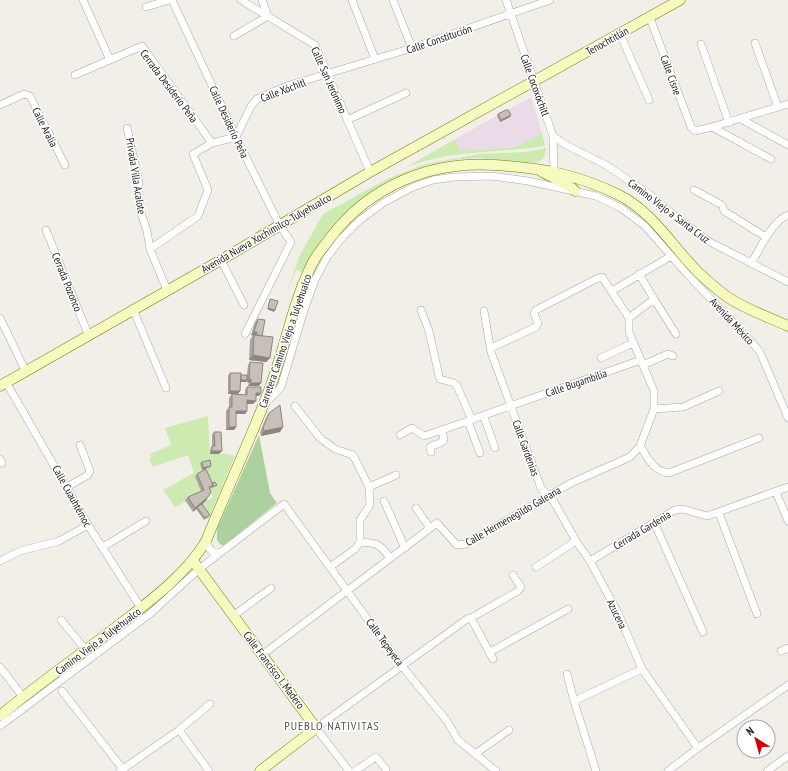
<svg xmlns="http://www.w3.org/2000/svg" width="788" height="771" font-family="'PT Sans Narrow',sans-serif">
<rect width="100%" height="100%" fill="#f2efe9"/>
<path fill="#ebdbe8" d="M531 97 542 133 515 147 461 151 455 139Z"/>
<path fill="#cdebb0" d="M542 133 545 146C497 154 452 149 405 168L455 139 461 151 515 147Z
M547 148 543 159 538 162C522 165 494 158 475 158 401 161 335 207 302 272L296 270 285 296 300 255 323 214 387 179 425 164 479 154 525 152Z
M208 416 210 454H228L235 456 209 517 200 506 213 497 209 490 216 486H209L195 477 202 493 175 507 163 490 194 473 188 455 153 467 149 459 151 458 150 454 171 445 165 428Z"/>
<path fill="#add19e" d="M259 435 270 493 277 503 225 545H221L217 540V529Z"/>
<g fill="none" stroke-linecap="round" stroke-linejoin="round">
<g stroke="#a9a9a9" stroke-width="8">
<path id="street" d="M83 0 110 60
M172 0 236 137 280 226 291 242 245 334
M241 0 315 45 370 172
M352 0 375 59
M393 0 412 48
M506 0 553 136 554 171
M146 7 169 0
M650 18 691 127 695 131 712 127 788 104
M620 34 649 100
M234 36 268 16 262 0
M755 43 778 107
M701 44 729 123
M75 75 142 46 212 143
M0 105 24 94 30 96 65 165
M741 119 788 145
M347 120 406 93
M712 127 771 159
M127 128 139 182 138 196 141 213 147 231 150 249 167 290
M553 136 566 145 606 165 653 197 676 217 710 242 788 282
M694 190 722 205 724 211 766 237
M46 230 88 334
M150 249 198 216 208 190 193 154 212 143 236 137 251 106 257 99 287 86 412 48 550 0
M221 260 244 305
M751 264C759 250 773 220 788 215
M612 291 671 256
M654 299 676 334
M133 309 166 388
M421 310 429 331 439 376 440 379 454 383 457 386 472 420
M484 311 491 352 541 488 554 502 576 541 590 561 618 613 642 669 698 748
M0 318 25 370
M629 318 654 299 639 274
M601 358 633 343
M643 365 668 354 673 356
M6 382 88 525 141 608
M264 405 281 387 304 310 315 280 326 259 340 240 360 220 383 203 413 187 433 180 454 177 491 176 528 181 596 196 621 208 645 226 688 275 748 338 760 352 788 418
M295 406 320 438 335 449 353 455 369 487 370 505 360 520V542L355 549 330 567
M654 409 683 407 719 391
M484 417 495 448
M468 421 480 453
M400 435 412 428 424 436 442 430
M640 446C648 458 653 471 669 473L759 438
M431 452 430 447C434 444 440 445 444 440L442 430 641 360
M0 459 2 463
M67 487 88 475 90 471 80 445
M369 487 396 475
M776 492 788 521
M384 501 405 548
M416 508 430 528
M719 513 757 614
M654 522 703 632
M206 541C209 548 210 553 219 553
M360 542C378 543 380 544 390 558
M103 547 146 521
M0 561 20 551 59 541 88 525
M590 561 675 510 683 509 707 516 788 487
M536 567 576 541
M233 616 271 588
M471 618 518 591 521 587 513 575
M61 620 86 650
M781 651 788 648
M490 652 568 609
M262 655 437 523 457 545 466 544 571 483 630 457 640 446 654 409V391L629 332V318L602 277 598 278 536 310 534 314 538 323 536 327 491 348
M0 667 23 697
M567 674 574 701 596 771
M62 691 122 768
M574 701 642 669
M0 726 151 613 199 569 284 504 401 665 447 721 458 740 496 771
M179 730 209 771
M475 754 509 730
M120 771 179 730 210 704
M349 771 316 728 467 619 471 618 493 659
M355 771 376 757 386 769
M668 771 698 748 788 685
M767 771 788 756"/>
</g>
<g stroke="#707d05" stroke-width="11">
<path id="secondary" d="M541 171C552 178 566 181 575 191
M0 386 221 260 370 172 680 0
M193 561 316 728 260 771
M0 716C40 682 83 653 124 621 154 598 186 574 206 541 226 491 249 443 268 393 285 350 292 303 313 262 318 253 325 245 331 237 370 186 430 161 494 165 542 168 576 174 619 195 655 213 674 250 702 276 711 284 720 292 729 298 747 310 769 317 788 326"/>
</g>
<use href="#street" stroke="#fff" stroke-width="7"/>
<use href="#secondary" stroke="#f7fabf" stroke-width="10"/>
</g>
<path fill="#aba49e" d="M498 114 510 117 500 122 497 116Z
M258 319 270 358 266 362 249 360 250 340 253 335H251L255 322Z
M250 362 259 386H248L249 383 247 382V381L246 382H240V391L238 394H228V376L230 373 241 375H247L248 365Z
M247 387 261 393 259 396H256L253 404H247V411L245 414H236V427L234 430H226V411L229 407V398L232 394 245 395V390Z
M269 413 283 427 280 432 261 436 260 432 266 418Z
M214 432 219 454H210V450L212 446V435Z
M202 462 210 467 202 470 200 463Z
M197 474 212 483 216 486 210 489 206 501 202 504 209 517 204 520 196 509 193 512 185 500 188 497 201 491 195 477Z"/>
<path fill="#8b8681" d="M511 115 510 117 500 122 501 120Z
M268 308 275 310 274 312 267 309Z
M254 332H257L255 336 251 335Z
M253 355 270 358 266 362 249 360Z
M249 379H251L249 383 247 382Z
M239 380H247L246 382H238Z
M251 383H261L259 386H248Z
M230 391H240L238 394H228Z
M256 393H261L259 396H254Z
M247 400 256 401 253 404H245Z
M236 411H247L245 414H234Z
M229 427H236L234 430H226Z
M283 427 280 432 261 436 264 431Z
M212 451H222L219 454H210Z
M211 466 210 467 202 470 203 468Z
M208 497 206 501 193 512 195 508Z"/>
<path fill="#c7bfb8" stroke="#8b8681" d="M506 110H508L511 115 501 120 498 114Z
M270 299 278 301 275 310 268 308Z
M258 319 265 320 262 336 257 335V332H254Z
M254 335 273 337 270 358 253 355Z
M250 362 263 363 261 383H251V379H249Z
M230 373H241L240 391H230Z
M241 375H247V380H241Z
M247 387H261V393H256V401L247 400V411H236V427H229V407H232V394L247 395Z
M280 405 283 427 264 431 263 428 269 413Z
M214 432H221L222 451H212V446H215Z
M210 460 211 466 203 468 202 462Z
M206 469 213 485 209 487 211 492 208 497 195 508 188 497 204 490 197 474Z
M215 482 217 485 212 487 213 485 212 483Z
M202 504 210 515 205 518 197 507Z"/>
<g text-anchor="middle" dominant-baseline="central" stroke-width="3" stroke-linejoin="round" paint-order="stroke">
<g font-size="11" fill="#222" stroke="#fff">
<text transform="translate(439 39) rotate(-19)">Calle Constitución</text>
<text transform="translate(607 41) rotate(-29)">Tenochtitlán</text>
<text transform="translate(671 75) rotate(70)">Calle Cisne</text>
<text transform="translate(329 80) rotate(66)">Calle San Jerónimo</text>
<text transform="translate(535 85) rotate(70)">Calle Cocoxóchitl</text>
<text transform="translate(169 86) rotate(53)">Cerrada Desiderio Peña</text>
<text transform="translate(283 90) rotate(-21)">Calle Xóchitl</text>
<text transform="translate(229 122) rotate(65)">Calle Desiderio Peña</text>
<text transform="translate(45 127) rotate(63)">Calle Aralia</text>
<text transform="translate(136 176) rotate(81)">Privada Villa Acalote</text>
<text transform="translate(669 211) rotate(37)">Camino Viejo a Santa Cruz</text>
<text transform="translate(266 233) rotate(-30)">Avenida Nueva Xochimilco-Tulyehualco</text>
<text transform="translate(67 282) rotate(68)">Cerrada Pozonco</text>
<text transform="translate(732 321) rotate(47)">Avenida México</text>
<text transform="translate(285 341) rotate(-71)">Carretera Camino Viejo a Tulyehualco</text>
<text transform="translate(576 383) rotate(-19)">Calle Bugambilia</text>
<text transform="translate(526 448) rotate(70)">Calle Gardenias</text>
<text transform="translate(72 496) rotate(61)">Calle Cuauhtémoc</text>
<text transform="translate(513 516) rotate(-30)">Calle Hermenegildo Galeana</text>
<text transform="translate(642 530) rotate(-31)">Cerrada Gardenia</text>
<text transform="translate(617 614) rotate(64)">Azucena</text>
<text transform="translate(98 641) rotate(-37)">Camino Viejo a Tulyehualco</text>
<text transform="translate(385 642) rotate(54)">Calle Tepeyeca</text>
<text transform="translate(274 670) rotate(53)">Calle Francisco I. Madero</text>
</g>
<g font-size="12" letter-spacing="1" fill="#555" stroke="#fff">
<text x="332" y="725">PUEBLO NATIVITAS</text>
</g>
</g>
<g transform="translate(756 739) rotate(323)"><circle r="19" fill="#ffffff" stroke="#a7a7a7"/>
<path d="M0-3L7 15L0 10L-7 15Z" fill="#d40000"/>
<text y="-6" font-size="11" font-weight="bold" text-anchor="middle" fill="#222222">N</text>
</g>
</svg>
